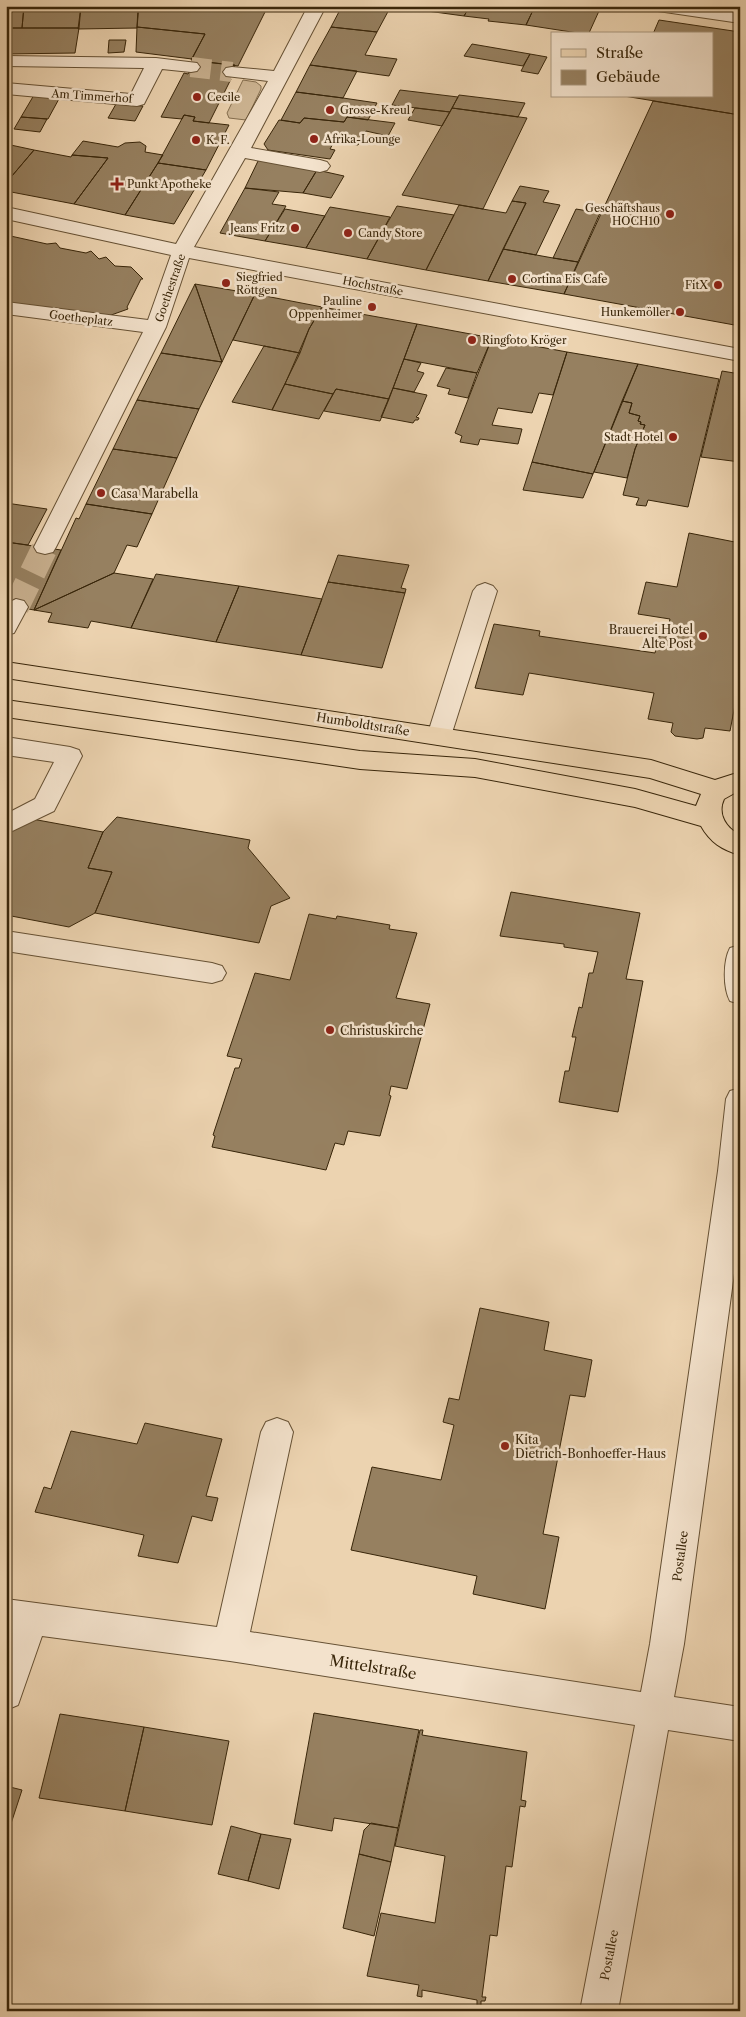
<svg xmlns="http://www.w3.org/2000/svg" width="746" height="2017" font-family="'Libre Caslon Text',serif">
<rect width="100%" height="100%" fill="#ecd3b0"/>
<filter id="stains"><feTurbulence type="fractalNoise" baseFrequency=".004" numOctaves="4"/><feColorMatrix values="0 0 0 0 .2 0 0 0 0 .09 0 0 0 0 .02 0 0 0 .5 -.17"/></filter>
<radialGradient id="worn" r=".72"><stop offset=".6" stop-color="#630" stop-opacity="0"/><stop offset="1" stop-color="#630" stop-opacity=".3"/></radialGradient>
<path fill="#ceb694" stroke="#846e4f" d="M243 80 256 82 261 86V89L246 120 229 118 227 113Z"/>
<path fill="#968060" stroke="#39260a" d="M6 6H24L22 28H6Z
M24 6H81L79 28H22Z
M81 6H138L137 28 78 29Z
M139 6H268L238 66 191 60 205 34 137 27Z
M342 6H391L377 32 331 27Z
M406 6H470L464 16 405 8Z
M470 6H535L526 25 488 21 489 19 464 16Z
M535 6H565L599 11 589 33H578L526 25Z
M659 20 740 32V115L624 96H712V34H653Z
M137 27 205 34 192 59 136 52Z
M331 27 377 32 365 55 397 59 389 76 310 65Z
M6 28H79L75 53 6 54Z
M109 40H126L124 52 108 53Z
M472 44 530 54 523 66 464 56Z
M530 54 547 57 538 74 521 71Z
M195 61 235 65 228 79H231L209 123 193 121 195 117 184 115 182 119 161 117 184 73 188 74Z
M310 65 357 71 343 98 296 92Z
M400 90 458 97 450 112 392 105Z
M296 92 343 98 377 103 368 120 347 117 344 122 304 118 300 123 281 120Z
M34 95 60 97 48 119 21 117Z
M459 95 525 103 518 117 452 108Z
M653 101 740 115V326L564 294Z
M116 104 143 106 135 121 108 118Z
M415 108 450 112 442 126 408 120Z
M452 108 527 118 483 209 402 195Z
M184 115 195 117 193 121 229 125 206 170 158 163Z
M21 117 47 119 40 132 14 129Z
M347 117 395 123 388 136 366 131 358 145 334 142 330 149 335 150 330 159 268 150 264 144 279 120 300 123 304 118 344 122Z
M83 141 118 147 125 143 140 142 146 146 145 152 163 155 125 215 74 204 108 158 72 155Z
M6 144 34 150 6 183Z
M34 150 71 157 72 155 108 158 74 204 6 191V183Z
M259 159 317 170 303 193 245 188Z
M158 163 206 170 174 224 125 215Z
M317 170 344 176 331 198 303 193Z
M520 186 549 191 543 202 560 205 536 255 503 249 526 203 512 201Z
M245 188 279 192 272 204 286 206 265 241 220 233Z
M512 201 526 203 488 281 426 270 459 205 506 213Z
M397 206 454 215 426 270 367 259Z
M330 207 390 217 367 259 306 248Z
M285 209 325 216 306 248 265 241Z
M576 209 600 213 578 262 553 258Z
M6 235 47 244 56 243 60 248 86 253 91 251 99 259 106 257 115 266 131 267 143 279H141L127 307 128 309 100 319 6 307Z
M503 249 553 258 578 262 564 294 488 281Z
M195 284 255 294 222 362Z
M195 284 222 362 161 353Z
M255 294 322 307 309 329 300 353 233 340Z
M322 307 417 324 389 399 336 389 333 394 285 384 309 329Z
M417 324 492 338 477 373 404 359Z
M492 338 567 352 553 395 539 393 532 413 498 408 492 425 522 429 518 444 480 439 478 445 460 442 462 436 455 433Z
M264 346 300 353 272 410 232 402Z
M567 352 638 364 593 474 532 462Z
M161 353 222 362 199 409 137 400Z
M404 359 421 363 417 371 424 373 414 392 393 388Z
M638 364 719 379 688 507 648 500 646 506 636 505 639 498 623 495 635 449 645 425 640 424 641 422 638 421 640 416 629 413 632 403 622 401Z
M446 368 477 373 468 398 448 394 450 389 437 386Z
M722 371 740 374V462L701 457Z
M285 384 333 394 319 419 272 410Z
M393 388 427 395 419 414 416 417 419 418 418 420H415L413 423 381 417Z
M336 389 389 399 380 421 324 411Z
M137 400 199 409 177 458 113 449Z
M622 401 632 403 629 413 640 416 638 421 641 422 640 424 645 425 635 449 627 478 594 472Z
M113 449 177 458 152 514 86 504Z
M532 462 593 474 583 498 523 490Z
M6 503 47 509 28 545 6 542Z
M86 504 152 514 137 547 127 545 114 573 34 610 76 518 79 519Z
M689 533 740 543V679L730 731 705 728 703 738 697 739 675 736 671 732 673 723 648 719 654 693 529 673 523 695 475 688 494 624 540 631 539 636 655 653 659 636 666 637 670 619 638 614 646 582 677 587Z
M6 542 61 550 34 610 6 605Z
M338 555 409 565 401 588 406 589 405 593 328 582Z
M114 573 153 579 131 628 91 621 88 628 48 622 52 613 34 610Z
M156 574 239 586 216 642 131 628Z
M328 582 405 593 382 668 301 655Z
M239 586 322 599 301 655 216 642Z
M117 817 250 840 248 848 290 898 271 906 259 943 95 913 112 872 88 868 103 832Z
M32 819 103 832 88 868 112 872 95 913 69 927 6 915V830Z
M511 892 640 913 626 979 643 981 618 1112 559 1102 565 1071H569L576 1037H572L579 1007 582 1008 589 973H593L598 952 564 947V944L500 936Z
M309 914 336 919 337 916 390 925 389 929 417 933 396 998 430 1004 407 1089 391 1086 389 1095 391 1096 380 1136 348 1131 344 1145 335 1143 326 1170 212 1147 215 1136 213 1135 235 1068H239L242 1059 227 1056 255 973 290 980Z
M480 1308 549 1322 544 1350 592 1360 585 1397 570 1395 543 1534 559 1537 545 1609 473 1594 477 1576 351 1550 372 1467 441 1480 454 1425 443 1422 449 1398 459 1400Z
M145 1423 222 1439 206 1496 218 1498 212 1521 192 1516 178 1563 138 1556 144 1535 35 1512 44 1487 51 1489 71 1431 137 1444Z
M314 1713 419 1730 398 1828 334 1818 332 1831 294 1824Z
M60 1714 144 1727 125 1811 39 1798Z
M144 1727 229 1741 212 1825 125 1811Z
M420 1730H423L422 1735 527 1752 521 1800 526 1801 525 1807 520 1806 512 1867 506 1866 497 1936 490 1935 482 1997H486L485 2001H481V2007L477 2006V2000L422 1990V1997L417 1996 419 1985 367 1976 381 1913 435 1923 445 1856 395 1846Z
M6 1786 22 1790 6 1839Z
M371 1823 398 1828 391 1862 359 1854 364 1830Z
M231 1826 261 1834 248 1881 218 1874Z
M261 1834 291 1839 279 1889 248 1881Z
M359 1854 391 1862 374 1936 343 1928Z"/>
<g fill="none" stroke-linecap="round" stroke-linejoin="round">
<path stroke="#c8b08f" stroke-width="20" stroke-dasharray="20 10" stroke-linecap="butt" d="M191 67 232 72"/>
<path stroke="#c8b08f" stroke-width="26" stroke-dasharray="26 12" stroke-linecap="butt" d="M16 607 45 547"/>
<g stroke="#665134" stroke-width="2">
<path id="minor" d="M308 6H326L251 148 320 160 327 162 330 166 327 170 320 172 245 158 194 247 740 349V361L189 258 166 327 56 547 53 552 45 554 37 552 34 547 143 332 6 314V302L148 320 171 255 6 219V207L176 244 268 81 226 76 223 72 226 68 232 67 274 71Z
M649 6H696L740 13V23L658 11 652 10Z
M6 56 156 58 197 63 200 67 197 71 191 72 162 69 146 100 144 104 137 106 6 94V83L131 94 144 68 6 66Z
M485 583 493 586 497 591 451 736 448 742 439 745 430 742 427 736 473 591 477 586Z
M16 599 24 601 28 607 14 633 6 635V604Z
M6 737 70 747 79 750 82 756 54 811 6 834V814L35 799 54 762 6 755Z
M6 931 212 963 222 966 226 973 222 980 212 983 6 951Z
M740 945V1004L730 1001C723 988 723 961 730 948Z
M740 1088V1229L684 1644 674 1697 740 1707V1741L668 1730 618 2011H580L635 1725 230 1661 42 1636 18 1705 6 1710V1641L10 1631H6V1599L217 1627 261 1432 266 1422 277 1418 288 1422 293 1432 250 1632 641 1692 650 1644 718 1171 726 1099 730 1091Z"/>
</g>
<g stroke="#39260a" stroke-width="2">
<path id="major" d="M6 662 651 760 715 780 740 772V790L724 799C717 814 726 828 740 835V855C722 850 710 842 701 826L635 807 475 777 360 769 6 717V700L360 751 475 759 635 789 696 806 701 794 650 778 6 678Z"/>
</g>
<use href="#minor" fill="#f3e2cc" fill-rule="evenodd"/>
<use href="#major" fill="#ecd3b0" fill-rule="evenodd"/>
</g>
<g fill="#8f2418" stroke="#f3e2cc" stroke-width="2">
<circle cx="197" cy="97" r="5"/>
<circle cx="330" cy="110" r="5"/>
<circle cx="314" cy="139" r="5"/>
<circle cx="196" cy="140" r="5"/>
<path d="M114.5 176.5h5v5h5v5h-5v5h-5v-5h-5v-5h5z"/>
<circle cx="670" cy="214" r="5"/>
<circle cx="295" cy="228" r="5"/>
<circle cx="348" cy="233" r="5"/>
<circle cx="512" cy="279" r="5"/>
<circle cx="226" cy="283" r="5"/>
<circle cx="718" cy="285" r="5"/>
<circle cx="372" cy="307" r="5"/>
<circle cx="680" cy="312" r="5"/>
<circle cx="472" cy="340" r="5"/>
<circle cx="673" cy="437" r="5"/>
<circle cx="101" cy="493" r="5"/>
<circle cx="703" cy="636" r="5"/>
<circle cx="330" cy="1030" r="5"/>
<circle cx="505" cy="1446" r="5"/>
</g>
<g text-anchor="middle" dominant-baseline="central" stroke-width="5" stroke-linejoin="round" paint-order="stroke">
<g font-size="11" fill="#39260a" stroke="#f3e2cc">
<text transform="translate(92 96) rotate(4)">Am Timmerhof</text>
<text transform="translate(373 286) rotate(11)">Hochstraße</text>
<text transform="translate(170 288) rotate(-71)">Goethestraße</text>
<text transform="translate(81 318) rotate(7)">Goetheplatz</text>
</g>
<g font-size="11" fill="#39260a" stroke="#f3e2cc" text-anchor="start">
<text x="207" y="97">Cecile</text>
<text x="340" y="110">Grosse-Kreul</text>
<text x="324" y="139">Afrika-Lounge</text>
<text x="206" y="140">K. F.</text>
<text x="127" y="184">Punkt Apotheke</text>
<text x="660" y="208" text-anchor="end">Geschäftshaus<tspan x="660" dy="13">HOCH10</tspan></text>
<text x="285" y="228" text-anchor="end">Jeans Fritz</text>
<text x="358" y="233">Candy Store</text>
<text x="236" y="277">Siegfried<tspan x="236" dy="13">Röttgen</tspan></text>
<text x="522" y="279">Cortina Eis Cafe</text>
<text x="708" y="285" text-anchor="end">FitX</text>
<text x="362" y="301" text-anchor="end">Pauline<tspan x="362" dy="13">Oppenheimer</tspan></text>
<text x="670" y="312" text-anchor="end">Hunkemöller</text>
<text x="482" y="340">Ringfoto Kröger</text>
<text x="663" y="437" text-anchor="end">Stadt Hotel</text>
</g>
<g font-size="12" fill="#39260a" stroke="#f3e2cc" text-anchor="start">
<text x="111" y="493">Casa Marabella</text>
<text x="693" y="629" text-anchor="end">Brauerei Hotel<tspan x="693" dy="14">Alte Post</tspan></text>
<text x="340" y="1030">Christuskirche</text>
<text x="515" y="1439">Kita<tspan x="515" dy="14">Dietrich-Bonhoeffer-Haus</tspan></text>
</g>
<g font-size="12" fill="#39260a" stroke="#f3e2cc">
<text transform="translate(363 724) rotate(9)">Humboldtstraße</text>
<text transform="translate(680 1556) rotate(-82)">Postallee</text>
<text transform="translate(609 1955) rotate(-79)">Postallee</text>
</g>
<g font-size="15" fill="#39260a" stroke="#f3e2cc">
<text transform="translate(373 1667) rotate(9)">Mittelstraße</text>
</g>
</g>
<rect width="746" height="2017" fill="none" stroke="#ecd3b0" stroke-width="25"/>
<rect x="8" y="8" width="731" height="2002" fill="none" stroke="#39260a" stroke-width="2.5"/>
<rect x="12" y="12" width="721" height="1992" fill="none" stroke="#39260a"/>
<rect x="551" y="32" width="162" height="65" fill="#f3e2cc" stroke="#a9977e"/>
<rect x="561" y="49" width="25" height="8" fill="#ecd3b0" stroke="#a9977e"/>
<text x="596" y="58" font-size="15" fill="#39260a">Straße</text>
<rect x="561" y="70" width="25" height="15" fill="#968060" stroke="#a9977e"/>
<text x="596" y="82" font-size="15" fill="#39260a">Gebäude</text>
<rect width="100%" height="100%" filter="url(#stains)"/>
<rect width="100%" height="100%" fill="url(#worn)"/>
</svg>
